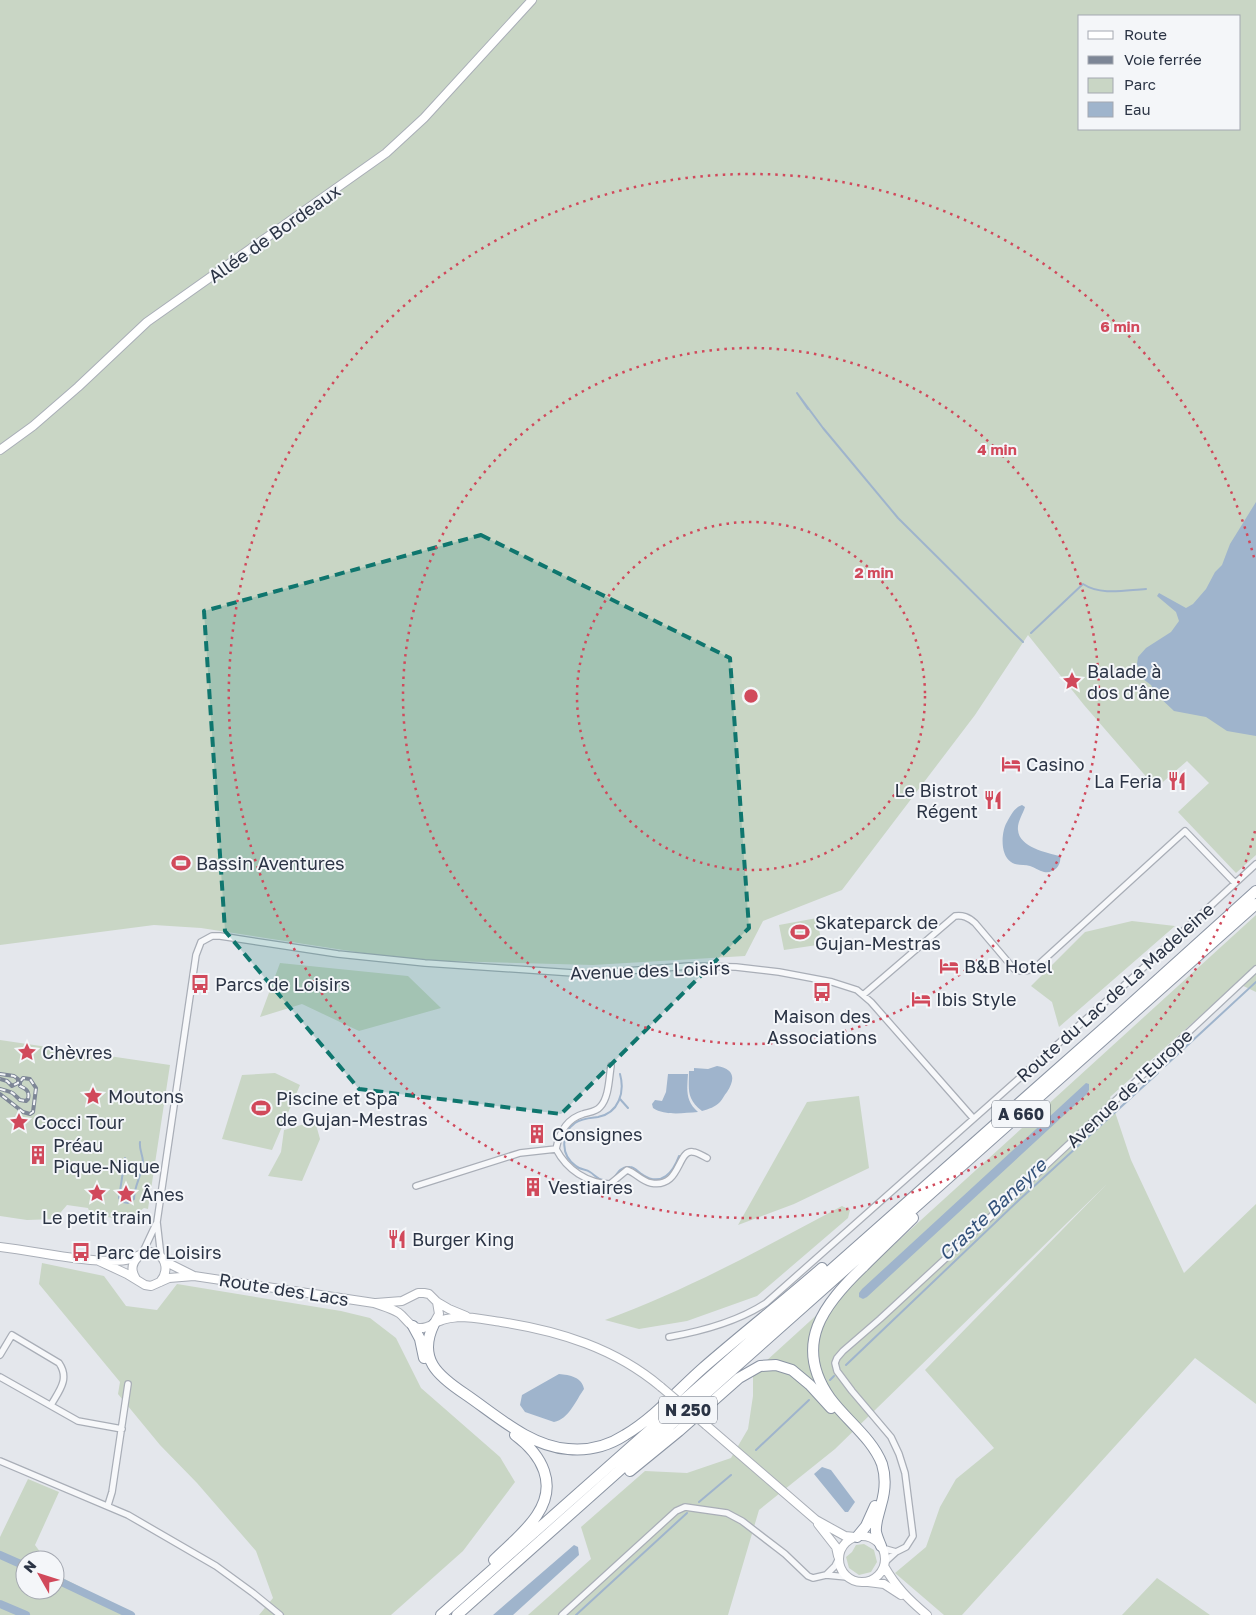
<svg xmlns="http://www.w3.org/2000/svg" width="1256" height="1615" font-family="'Golos Text',sans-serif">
<rect width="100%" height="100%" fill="#e4e7ec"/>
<path fill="#c9d6c5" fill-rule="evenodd" d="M0 0H1256V855L1236 873 1178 812 1209 783 1187 761 1156 788 1084 705 1028 635 975 715 842 890 763 921 745 956 593 965 408 960 201 928 154 925 0 945ZM1080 16H1240V129H1080Z
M1256 915V992L1237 983 1110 1097 1131 1160 1184 1273 1256 1204V1404L1195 1358 962 1615H944L895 1573 926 1547 940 1507 956 1479 994 1448 925 1370 1107 1184 835 1449 759 1510 728 1615H528L591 1559 581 1527 645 1471 687 1473 731 1458 748 1429 753 1396V1373Z
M817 918 821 940 817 945 784 950 779 925Z
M1132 921 1175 926 1059 1027 1052 1002 1031 986 1085 932Z
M280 963 408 976 441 1008 359 1031 302 1004 260 1017Z
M0 1040 170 1065 148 1209 144 1208 140 1211 139 1216C133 1215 129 1218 123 1218 112 1219 101 1216 90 1213L88 1208 67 1205 55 1219 27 1220 0 1216Z
M275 1073 300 1085 272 1150 222 1139 242 1075Z
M859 1096 869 1168 794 1204 738 1225 807 1102Z
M315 1121 320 1139 302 1181 268 1176 281 1152 284 1130Z
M842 1206 850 1210 848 1218 757 1296 687 1321 639 1329 605 1320C688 1290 765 1247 842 1206Z
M42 1263 104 1276 126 1306 157 1310 177 1284 341 1311 370 1318 396 1338 421 1388 500 1457 515 1482 463 1551 391 1615H259L273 1598 256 1551 197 1483 160 1445 118 1394 120 1382 39 1284Z
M28 1479 59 1492 35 1545 46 1560H25V1590H55V1574L134 1615H0V1537Z
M864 1544 874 1550 877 1562 871 1572 859 1575 849 1568 846 1557 852 1552 856 1545Z
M1157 1578 1210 1615H1122Z"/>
<path fill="#9fb4cc" d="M1256 502V736L1227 731 1206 717 1174 711 1156 694 1151 685 1143 679 1137 664 1138 657 1146 648 1171 632 1179 621 1176 612 1157 596 1159 593 1186 608 1193 604 1206 589 1215 572 1222 565 1230 544Z
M1022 805 1025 807C1023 814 1017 822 1018 830 1019 847 1047 853 1060 856 1062 865 1054 874 1044 872 1039 871 1034 867 1030 866 1024 864 1016 866 1011 862 1000 855 1001 832 1007 822 1011 815 1014 808 1022 805Z
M717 1066C734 1069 736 1078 727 1092 724 1095 723 1099 720 1102 715 1107 709 1109 702 1111 686 1098 689 1090 689 1071H694V1068L708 1069Z
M668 1074H688C687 1089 685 1101 698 1112 683 1113 665 1116 653 1108L652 1104 655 1100 662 1101 666 1092Z
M1086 1083 1089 1084V1090L1087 1094 867 1297 863 1299 859 1297V1293L862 1289Z
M559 1374C570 1375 582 1377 584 1389 576 1400 569 1419 554 1422L525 1412 520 1405 522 1395Z
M822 1467 831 1470 855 1502 848 1512H845L814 1474Z
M574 1545 578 1547 579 1555 513 1615H493Z"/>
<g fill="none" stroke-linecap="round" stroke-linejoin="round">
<path stroke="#9fb4cc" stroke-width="2" d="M808 409 797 393 823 428 898 518 1023 642
M1031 633 1083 584C1101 596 1126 590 1146 589
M1165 1066 1256 982
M620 1099 628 1108
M125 1158 119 1198 123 1202 128 1203 134 1199C134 1186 142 1175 143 1162 143 1155 139 1150 140 1142
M614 1178C618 1172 622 1166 630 1167 635 1167 639 1173 643 1175 662 1187 673 1172 679 1156
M603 1180C597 1179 595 1175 590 1172 586 1169 580 1170 576 1166 561 1156 560 1134 575 1123 582 1118 590 1118 598 1117 619 1113 625 1092 620 1074
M846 1365 1019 1200 1158 1073
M830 1380 834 1376
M756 1450 809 1400
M699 1502 731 1475
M576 1615 687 1513"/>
<path stroke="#9fb4cc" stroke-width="8" d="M0 1555 25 1566
M55 1579 131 1615
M0 1604 26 1615"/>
<g stroke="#a9aeb7" stroke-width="8">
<path id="street" d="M863 995 955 916C963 915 968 917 975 923L1014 969C1023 973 1029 971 1037 966L1185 831 1235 883
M611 1066C609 1078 609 1098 600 1107 596 1112 589 1112 583 1114 566 1119 559 1134 556 1149 567 1170 587 1183 610 1184L627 1170C636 1173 641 1181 651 1183 681 1189 677 1149 693 1152 697 1152 703 1156 707 1158
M416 1186 520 1153 556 1149
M142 1254 156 1224
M161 1257 157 1222 196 955 201 942 212 936H220L338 954 425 963 588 974 689 966 736 967 779 972 832 982 857 990 871 1002 973 1118
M669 1337C703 1331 737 1322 766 1303L1130 980 1256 864
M0 1355 12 1335 59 1363C70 1379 59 1391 51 1405
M0 1377 78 1421 122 1429
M0 1461 128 1515 216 1566 253 1593 280 1615
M108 1505 112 1492 128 1384
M882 1548 896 1552
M884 1563 896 1552 906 1547 913 1536 905 1473 899 1454 891 1437 852 1391 837 1371 835 1363 837 1358 843 1351 880 1319 1010 1199 1256 969
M826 1575 835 1566 839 1558
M562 1615 676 1511 685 1507 727 1513 742 1521 785 1554 808 1576 813 1578 826 1575 847 1577"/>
</g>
<g stroke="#a9aeb7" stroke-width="10">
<path id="secondary" d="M0 450 33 426 78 387 147 322 386 153 424 118 532 0
M0 1247C36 1251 75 1261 111 1261 117 1261 124 1261 130 1259 139 1257 145 1249 155 1253 168 1258 168 1273 160 1282
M99 1261 127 1274 145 1285 151 1286 169 1278 194 1276 374 1303C382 1306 391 1308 399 1313 406 1318 409 1327 419 1328 428 1329 433 1323 440 1321 446 1318 453 1318 459 1317 473 1317 487 1320 501 1322 559 1331 615 1348 661 1387
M164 1261 194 1276
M136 1279C131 1271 131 1264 138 1257
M376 1303 402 1301 418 1293H424L429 1294 437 1302 449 1309 466 1316
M434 1323 439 1314 437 1302
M706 1425 816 1520 845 1536 855 1537
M818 1524 836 1547 838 1556
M839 1559a23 23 0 1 1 46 0a23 23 0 1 1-46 0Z
M884 1566C896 1587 908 1599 927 1615
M868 1582 884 1584 901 1595"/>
</g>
<g stroke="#8b94a3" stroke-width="12">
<path id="highway" d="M434 1324C417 1359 438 1376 465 1394 496 1415 529 1446 568 1449 588 1451 608 1446 625 1435 654 1418 678 1390 703 1368 742 1334 783 1302 822 1268
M413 1326 420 1339 424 1358
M630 1471 679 1431 739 1378 760 1366 776 1365 792 1370 810 1385 831 1408
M857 1537 866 1526 875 1506
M881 1546C879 1541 877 1537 876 1532 875 1523 879 1514 881 1505 885 1492 886 1477 882 1464 872 1438 846 1420 830 1398 792 1344 824 1304 864 1266 880 1250 897 1234 913 1218
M494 1560C508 1546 526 1532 537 1515 558 1484 542 1455 515 1435
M441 1615 1113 1020 1256 891
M457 1615 1256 904"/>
</g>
<use href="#street" stroke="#f7f8fa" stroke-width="5.5"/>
<use href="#secondary" stroke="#fff" stroke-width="8"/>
<use href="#highway" stroke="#fff" stroke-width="10"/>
<g stroke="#7d8696" stroke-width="4">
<path id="rail" d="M0 1074 14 1076 18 1079V1083L12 1086 7 1081 0 1079
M0 1089C13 1093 10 1090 20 1100L26 1101 28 1099C30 1091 26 1089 20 1086V1082L23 1078 30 1079 36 1088 33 1112 30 1114 23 1112 0 1094"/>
</g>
<use href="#rail" stroke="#f4f6f9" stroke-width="2" stroke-dasharray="5.5" stroke-linecap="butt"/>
<g stroke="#a9aeb7" stroke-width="10" stroke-linecap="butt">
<path id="secondary-bridge" d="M661 1387 706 1425"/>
</g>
<use href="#secondary-bridge" stroke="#fff" stroke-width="8"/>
</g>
<path fill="#0f766e" fill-opacity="0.2" stroke="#0f766e" stroke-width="4" stroke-dasharray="10 6" stroke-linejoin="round" d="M481 535 730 658 749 928 561 1114 359 1089 225 931 204 611Z"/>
<g fill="none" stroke="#d1495b" stroke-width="2.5" stroke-dasharray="2.5 5">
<circle cx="751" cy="696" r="174"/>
<circle cx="751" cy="696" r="348"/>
<path d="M1255 831A522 522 0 1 1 1255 561"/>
</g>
<defs>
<g id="sight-bare" transform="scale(1.5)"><path d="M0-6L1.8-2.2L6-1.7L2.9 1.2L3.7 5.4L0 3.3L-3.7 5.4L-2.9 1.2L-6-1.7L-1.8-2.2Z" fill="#d1495b" stroke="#f4f6f9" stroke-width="2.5" paint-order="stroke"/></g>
<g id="hotel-bare" transform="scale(1.5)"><path d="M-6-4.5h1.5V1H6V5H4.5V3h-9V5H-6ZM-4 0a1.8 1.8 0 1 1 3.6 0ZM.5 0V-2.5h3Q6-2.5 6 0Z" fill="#d1495b" stroke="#f4f6f9" stroke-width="2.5" paint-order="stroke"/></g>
<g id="restaurant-bare" transform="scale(1.5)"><path d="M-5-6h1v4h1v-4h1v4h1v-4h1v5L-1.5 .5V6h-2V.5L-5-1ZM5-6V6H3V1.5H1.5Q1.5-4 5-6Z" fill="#d1495b" stroke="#f4f6f9" stroke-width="2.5" paint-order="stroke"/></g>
<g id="stadium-bare" transform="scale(1.5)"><path d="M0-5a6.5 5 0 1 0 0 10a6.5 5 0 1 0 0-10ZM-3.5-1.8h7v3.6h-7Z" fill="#d1495b" stroke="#f4f6f9" stroke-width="2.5" paint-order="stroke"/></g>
<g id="bus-bare" transform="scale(1.5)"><path d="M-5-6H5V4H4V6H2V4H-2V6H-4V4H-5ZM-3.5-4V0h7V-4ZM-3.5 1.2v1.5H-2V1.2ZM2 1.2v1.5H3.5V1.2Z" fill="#d1495b" stroke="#f4f6f9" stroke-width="2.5" paint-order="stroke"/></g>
<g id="building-bare" transform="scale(1.5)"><path d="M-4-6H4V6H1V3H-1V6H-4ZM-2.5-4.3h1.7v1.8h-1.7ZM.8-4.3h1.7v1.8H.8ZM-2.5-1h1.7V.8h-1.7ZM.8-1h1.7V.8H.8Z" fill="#d1495b" stroke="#f4f6f9" stroke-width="2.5" paint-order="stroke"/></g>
</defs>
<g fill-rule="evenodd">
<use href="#sight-bare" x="1072" y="681"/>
<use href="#hotel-bare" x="1011" y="764"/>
<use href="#restaurant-bare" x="1177" y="781"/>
<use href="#restaurant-bare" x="993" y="800"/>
<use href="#stadium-bare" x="181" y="863"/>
<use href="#stadium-bare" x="800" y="932"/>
<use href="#hotel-bare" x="949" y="966"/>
<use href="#bus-bare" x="200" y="984"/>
<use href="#bus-bare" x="822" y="992"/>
<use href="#hotel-bare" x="921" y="999"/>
<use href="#sight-bare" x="27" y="1052"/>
<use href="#sight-bare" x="93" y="1096"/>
<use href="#stadium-bare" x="261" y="1108"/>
<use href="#sight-bare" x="19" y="1122"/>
<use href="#building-bare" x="537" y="1134"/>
<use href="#building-bare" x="38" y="1155"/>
<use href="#building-bare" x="533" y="1187"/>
<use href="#sight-bare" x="97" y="1193"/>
<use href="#sight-bare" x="126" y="1194"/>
<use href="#restaurant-bare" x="397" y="1239"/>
<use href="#bus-bare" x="81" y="1252"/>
</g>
<g text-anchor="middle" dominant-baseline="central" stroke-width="4" stroke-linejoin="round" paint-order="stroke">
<g fill="#f4f6f9" stroke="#676e7b" stroke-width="1">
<rect x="992" y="1100.5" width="58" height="27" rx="4"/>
<rect x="659" y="1396.5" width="58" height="27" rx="4"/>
</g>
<g font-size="16" font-weight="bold" fill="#2b3445">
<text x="1021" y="1114">A 660</text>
<text x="688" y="1410">N 250</text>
</g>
<g font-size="18" fill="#2b3445" stroke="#f4f6f9">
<text transform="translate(274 233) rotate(-35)">Allée de Bordeaux</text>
<text transform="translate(650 970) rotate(-2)">Avenue des Loisirs</text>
<text transform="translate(1115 992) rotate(-42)">Route du Lac de La Madeleine</text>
<text transform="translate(1129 1088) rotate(-43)">Avenue de l'Europe</text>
<text transform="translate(284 1289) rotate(9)">Route des Lacs</text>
</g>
<g font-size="18" fill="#2b3445" stroke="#f4f6f9" text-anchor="start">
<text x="1087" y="671">Balade à<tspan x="1087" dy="21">dos d'âne</tspan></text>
<text x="1026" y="764">Casino</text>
<text x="1162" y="781" text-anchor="end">La Feria</text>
<text x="978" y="790" text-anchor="end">Le Bistrot<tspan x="978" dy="21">Régent</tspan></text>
<text x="196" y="863">Bassin Aventures</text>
<text x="815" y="922">Skateparck de<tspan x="815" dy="21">Gujan-Mestras</tspan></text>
<text x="964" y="966">B&amp;B Hotel</text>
<text x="215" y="984">Parcs de Loisirs</text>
<text x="936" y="999">Ibis Style</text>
<text x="822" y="1016" text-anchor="middle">Maison des<tspan x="822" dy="21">Associations</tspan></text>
<text x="42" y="1052">Chèvres</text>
<text x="108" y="1096">Moutons</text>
<text x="276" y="1098">Piscine et Spa<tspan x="276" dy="21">de Gujan-Mestras</tspan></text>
<text x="34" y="1122">Cocci Tour</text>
<text x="552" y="1134">Consignes</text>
<text x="53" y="1145">Préau<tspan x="53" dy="21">Pique-Nique</tspan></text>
<text x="548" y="1187">Vestiaires</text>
<text x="141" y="1194">Ânes</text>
<text x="97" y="1217" text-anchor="middle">Le petit train</text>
<text x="412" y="1239">Burger King</text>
<text x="96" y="1252">Parc de Loisirs</text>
</g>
<g font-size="19" font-style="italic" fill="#34527a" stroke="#f4f6f9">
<text transform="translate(992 1209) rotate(-43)">Craste Baneyre</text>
</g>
</g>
<circle cx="751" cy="696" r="8" fill="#d1495b" stroke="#f4f6f9" stroke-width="2.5"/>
<g font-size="15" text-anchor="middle" font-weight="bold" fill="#d1495b" stroke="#f4f6f9" stroke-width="4" stroke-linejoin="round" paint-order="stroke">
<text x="1120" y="332">6 min</text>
<text x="997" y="455">4 min</text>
<text x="874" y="578">2 min</text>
</g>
<rect x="1078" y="15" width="162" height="115" fill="#f4f6f9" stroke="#a4a8b1"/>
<rect x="1088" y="31" width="25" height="8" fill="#ffffff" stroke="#a4a8b1"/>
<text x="1124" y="40" font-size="15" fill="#2b3445">Route</text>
<rect x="1088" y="56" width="25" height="8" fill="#7d8696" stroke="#a4a8b1"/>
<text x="1124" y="65" font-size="15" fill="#2b3445">Voie ferrée</text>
<rect x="1088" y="78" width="25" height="15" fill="#c9d6c5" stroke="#a4a8b1"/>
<text x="1124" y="90" font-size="15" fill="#2b3445">Parc</text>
<rect x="1088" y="102" width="25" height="15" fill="#9fb4cc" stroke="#a4a8b1"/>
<text x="1124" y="115" font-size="15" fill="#2b3445">Eau</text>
<g transform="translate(40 1575) rotate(309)"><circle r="24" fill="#f4f6f9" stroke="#a4a8b1"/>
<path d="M0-4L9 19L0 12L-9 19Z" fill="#d1495b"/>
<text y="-8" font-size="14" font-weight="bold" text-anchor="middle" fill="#2b3445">N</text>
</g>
</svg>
